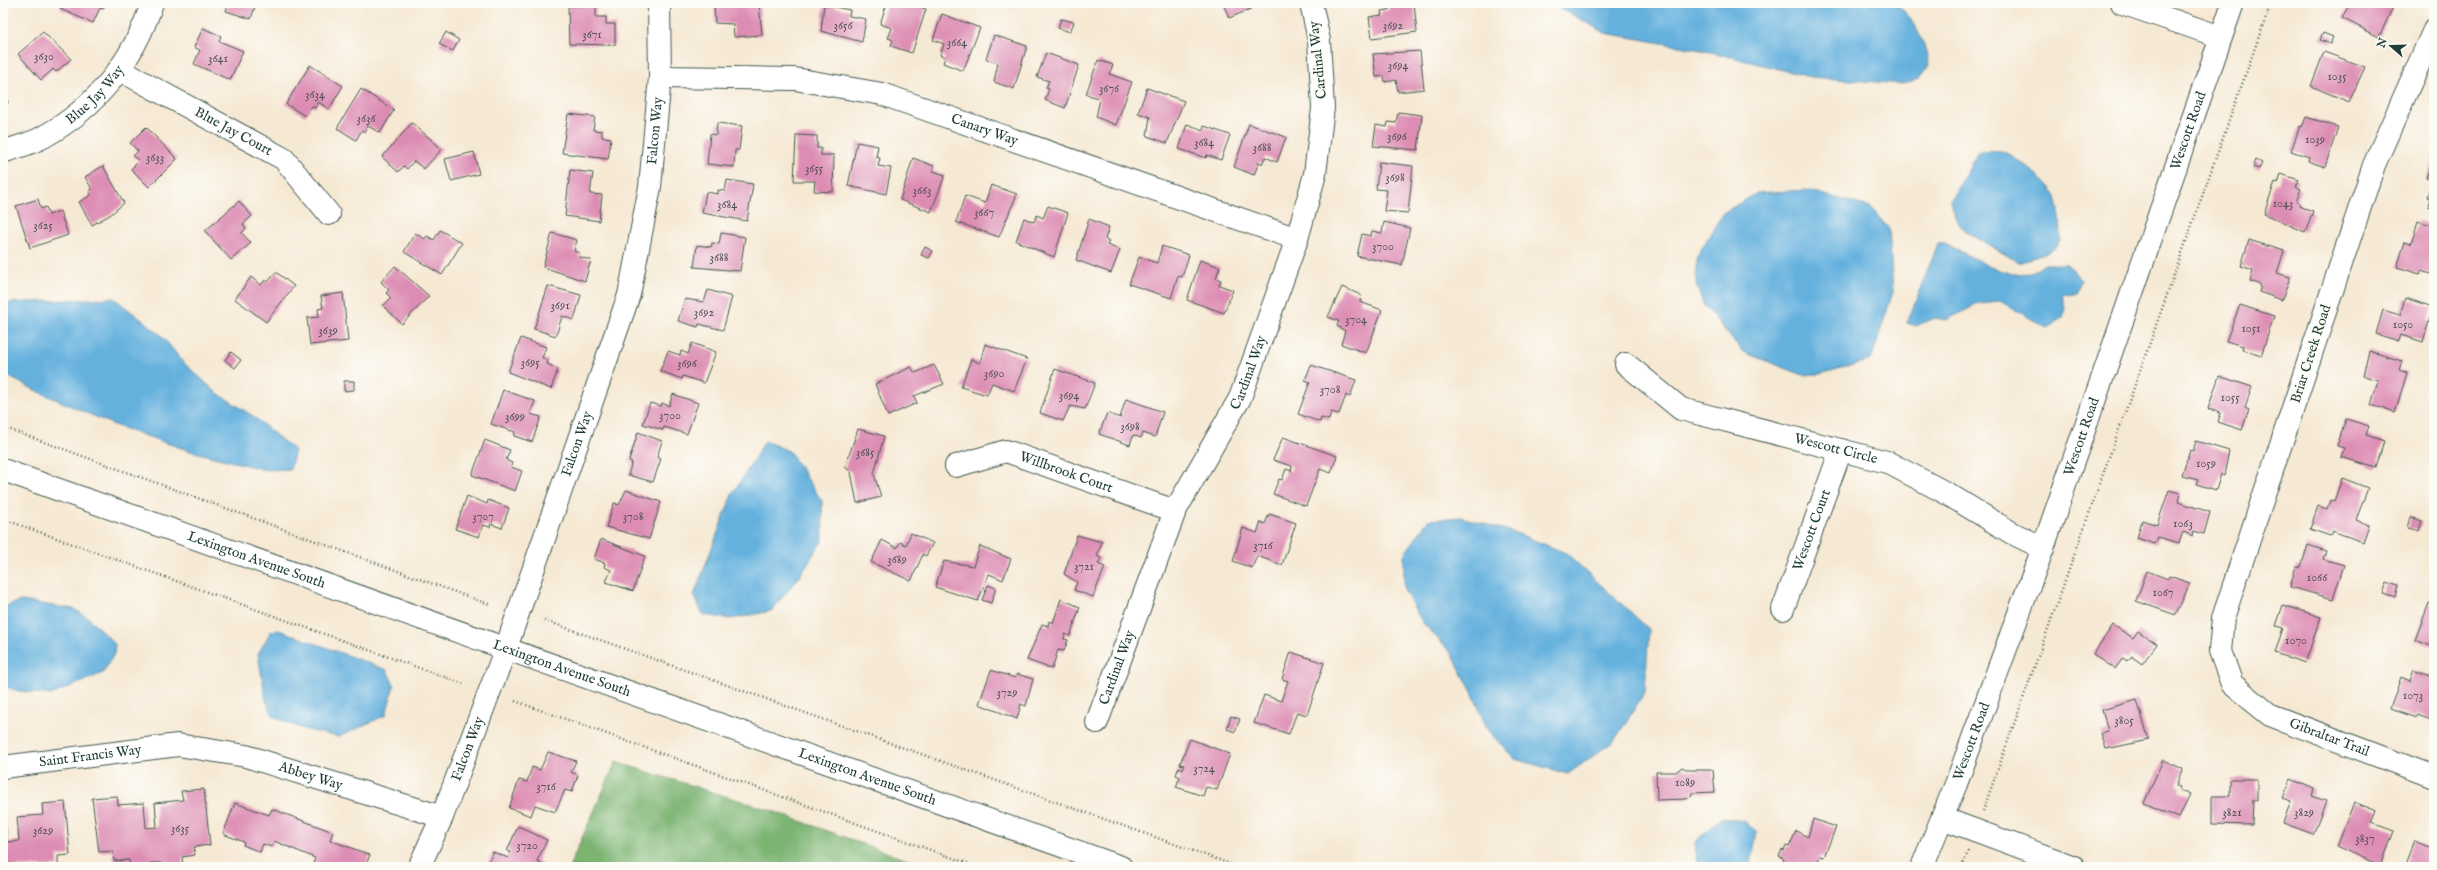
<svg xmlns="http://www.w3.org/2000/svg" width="2437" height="870" font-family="'IM FELL English',serif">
<rect width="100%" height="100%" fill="#fdfcf7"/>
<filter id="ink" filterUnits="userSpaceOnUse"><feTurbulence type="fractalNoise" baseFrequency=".025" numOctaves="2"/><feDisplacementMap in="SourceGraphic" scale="8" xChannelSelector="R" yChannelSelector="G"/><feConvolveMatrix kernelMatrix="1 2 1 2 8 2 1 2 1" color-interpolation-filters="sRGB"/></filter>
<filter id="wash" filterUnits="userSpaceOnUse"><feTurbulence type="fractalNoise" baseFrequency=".012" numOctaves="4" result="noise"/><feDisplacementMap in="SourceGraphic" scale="16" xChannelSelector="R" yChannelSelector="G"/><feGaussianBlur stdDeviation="0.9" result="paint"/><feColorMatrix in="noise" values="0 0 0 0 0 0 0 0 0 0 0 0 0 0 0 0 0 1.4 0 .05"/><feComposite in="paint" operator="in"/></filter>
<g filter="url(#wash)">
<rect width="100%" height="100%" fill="#f6e9d4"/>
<path fill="#7bb472" stroke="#4d7853" d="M616 762 767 809 927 867H569Z"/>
<path fill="#65b1de" stroke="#427789" d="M1552 3H1896C1913 18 1926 43 1929 65L1919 79 1903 84 1811 77 1707 51 1605 33Z
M1978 152C1988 152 1999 150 2008 154 2022 160 2046 183 2055 195 2059 202 2063 236 2059 243 2053 255 2029 258 2018 262L1965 231 1956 220 1951 201Z
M1806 190 1870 207 1889 229 1893 292 1871 360 1820 374 1803 375 1743 352 1703 304 1696 284 1697 256 1723 213 1757 193Z
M1938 243H1945L1990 267 2013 274 2031 273 2045 264H2067L2081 280 2076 293 2062 294 2065 307 2063 318 2047 328 2000 301 1980 303 1946 320 1935 318 1916 326 1907 323Z
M114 298 161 335 185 364 216 392 253 416 295 451 290 469 266 470 190 451 114 425 39 392 3 374V303Z
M765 441 789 451 822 501 823 540 796 581 771 611 731 619 703 615 694 595 732 495Z
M1461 517 1516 533 1566 553 1649 629 1645 692 1614 741 1568 774 1515 759 1488 731 1473 694 1452 654 1422 622 1404 590V555L1428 520Z
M21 601 74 609 89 618 115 644 114 654 103 673 51 695 19 691 3 686V607Z
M279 630 387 670 394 685 386 715 339 737 303 729 274 717 266 701 258 654 271 631Z
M1721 818 1744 821 1757 832 1751 863 1748 867H1697L1695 842Z"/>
<g id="blocks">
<path fill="#dd8db4" d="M63 3H106L103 9 100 8 93 23 60 9Z
M229 3H256L251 19 226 11Z
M714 3H759L762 35 734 37 733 24 715 23Z
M887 3H907L926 9 912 53 891 46 893 40 888 38 892 28 880 24Z
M1223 3H1248L1251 9 1229 18Z
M1388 3H1414L1417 32 1372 38 1369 17 1382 15 1381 11 1389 10Z
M2350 3H2395L2379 37 2342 18Z
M824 5 850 10 849 16 866 19 862 42 821 31Z
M568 6H596V17H606V24H615V45L569 44Z
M942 14 980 28 963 71 943 63 945 57 940 55 944 44 933 40Z
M1061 19 1074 22 1070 32 1058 28Z
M203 28 221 36 219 41 243 51 230 80 194 64 200 50 194 47Z
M43 32 71 59 56 72 53 69 41 80 18 54Z
M446 32 459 40 453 51 439 44Z
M2323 33 2333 37 2330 44 2320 40Z
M994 35 1027 46 1014 89 994 82 998 63 986 59Z
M1420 51 1424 89 1398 92 1396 80 1385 82 1384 76 1376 77 1373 54Z
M2324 52 2365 67 2349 102 2311 86Z
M1046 53 1079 65 1065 108 1045 100 1049 89 1046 88 1049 81 1037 77Z
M1098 60 1113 65 1109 74 1132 82 1116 125 1096 117 1100 99 1086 94Z
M310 65 343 86 329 109 318 102 315 108 312 106 305 116 286 104Z
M3 86 8 103 3 105Z
M1147 88 1184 101 1167 143 1147 136 1150 117 1138 113Z
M361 89 394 110 380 133 368 126 364 132 362 130 356 140 337 128Z
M1398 112 1422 115 1418 150 1373 146 1376 125 1387 127 1388 122 1396 123Z
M568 114 595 117 593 130 602 131V137L611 138 608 159 562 153Z
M2306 117 2338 127 2325 167 2308 161 2309 157 2291 151 2300 126 2302 127Z
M412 123 442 149 424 169 414 161 407 169 404 166 398 172 382 157Z
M717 123 742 126 739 150H735L734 167 707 164 710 134 716 135Z
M1187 124 1203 130 1204 126 1230 135 1221 160 1207 155 1206 158 1179 149Z
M1249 124 1286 137 1277 162 1265 157 1262 164 1259 162 1254 175 1234 167Z
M146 127 177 159 149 187 131 169 139 161 133 156 138 151 130 143Z
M796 135 817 136V148H821V155H834L833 192 814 191 815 181H794Z
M857 142 878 146 876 157 880 158 878 166 891 168 886 194 848 186Z
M474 152 479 174 451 181 445 159Z
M913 158 934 166 933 171 945 175 931 212 900 200Z
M2433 158H2434V208L2428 206 2430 198 2427 197 2433 180 2426 178Z
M2256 160 2262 163 2259 169 2253 167Z
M1379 162 1413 166 1408 213 1384 211 1387 190 1376 189Z
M103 166 124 203 110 215 92 225 79 202 91 195 89 191 92 189 85 177Z
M570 170 593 173 590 194 602 195 599 221 565 216Z
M2281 174 2299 180 2296 187 2301 189 2296 202 2300 203 2299 206 2313 211 2305 232 2264 214 2275 182 2278 183Z
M727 180 753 184 747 221 702 213 706 192 718 194V190L725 191Z
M991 185 1017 194 999 237 956 222 965 196 985 203Z
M38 199 41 209 46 207 49 215 60 211 68 235 30 248 16 206Z
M239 201 252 216 243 224 246 228 242 233 251 243 231 260 205 231Z
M1048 206 1068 213 1054 257 1016 241 1024 218 1034 222 1037 215 1043 218Z
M1089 219 1109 227 1105 239 1109 241 1107 245 1120 250 1111 273 1076 260Z
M2418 221 2434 226V275L2421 271 2420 274 2397 267 2405 242 2411 244Z
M1384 222 1410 228 1402 265 1357 256 1362 234 1371 236 1372 231 1382 233Z
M440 230 462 243 442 275 404 252 415 233 425 239 427 236 434 240Z
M552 233 577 240 574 251 580 253 579 257 591 260 585 281 543 267Z
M721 233 745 237 740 271 694 267 697 245 711 247 712 243 719 244Z
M2249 240 2284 251 2277 273 2290 277 2282 300 2259 292 2261 285 2250 281 2253 270 2241 266Z
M1162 246 1189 255 1182 277 1178 276 1171 298 1129 284 1139 257 1157 263Z
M925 247 933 251 929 258 921 255Z
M1200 260 1220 267 1216 278 1221 280 1219 285 1233 290 1224 313 1187 300Z
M395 266 429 296 402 324 383 306 391 298 386 293 389 290 381 282Z
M276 272 294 286 266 322 235 299 251 277 261 285 265 280 268 282Z
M548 286 581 295 574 320 562 316 556 336 534 329Z
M1342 287 1361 295 1360 302 1382 310 1366 353 1341 344 1345 331 1337 326 1339 321 1328 317Z
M708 290 732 297 723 330 699 324 698 327 678 321 685 299 704 302Z
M343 293 348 341 310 345 307 318 319 317 318 309 323 308 321 296Z
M2405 298 2433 307 2423 342 2401 335 2399 341 2376 334 2383 310 2400 315Z
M2240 305 2274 316 2261 356 2242 349 2243 346 2226 341Z
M521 338 546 347 542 358 548 360 547 364 558 369 551 389 508 372Z
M692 343 716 352 704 383 683 376 682 379 660 371 668 351 680 355 681 351 688 354Z
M985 344 1027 359 1014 391 992 383 987 395 961 387 971 359 980 363Z
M2369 351 2402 361 2399 370 2407 373 2395 412 2371 405 2378 380 2363 376Z
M231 352 241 360 235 368 225 360Z
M934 365 944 384 914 396 917 403 888 416 875 384 911 367 915 373Z
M1311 365 1356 380 1350 397 1346 395 1339 414 1331 412 1329 420 1321 418 1320 422 1298 414 1310 382 1305 380Z
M1055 369 1095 383 1085 409 1070 406 1063 421 1040 413Z
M2219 376 2252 387 2245 407 2249 409 2242 430 2218 422 2221 413 2208 409Z
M344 381H354V390L344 391Z
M503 390 535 401 530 414 541 417 532 442 514 436 515 432 491 424Z
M673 394 698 403 687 434 664 427 663 430 643 424 650 403 661 406 662 403 669 406Z
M1126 399 1163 412 1155 437 1143 433 1141 438 1133 435 1130 445 1099 434 1107 413 1120 418Z
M2346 419 2369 426 2366 435 2384 441 2376 468 2341 457 2344 448 2337 446Z
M858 429 884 436 874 474 881 497 857 503 851 472 845 467Z
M638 432 662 441 657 457 661 459 653 482 628 475 632 462 629 461Z
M1283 437 1337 456 1331 473 1320 469 1306 506 1273 494 1279 479 1282 480 1286 469 1291 471 1292 466 1273 460Z
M485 440 510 450 506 460 512 463 511 467 522 471 515 491 472 475Z
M2196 441 2229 451 2224 475 2221 474 2216 490 2196 484 2198 480 2182 476 2190 450 2193 451Z
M2342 478 2368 488 2356 520 2369 525 2363 542 2332 531 2330 536 2310 529 2318 506 2327 509 2330 500 2334 501Z
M626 490 661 502 649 539 606 527 614 503 619 505Z
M2169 490 2180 493 2178 502 2210 512 2204 534 2194 531 2193 536 2183 532 2179 543 2158 537 2155 544 2137 538 2142 520 2157 525Z
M467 496 487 504 488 500 509 508 502 528 491 524 490 527 483 525 479 537 455 529Z
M1269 514 1296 523 1282 565 1257 556 1252 568 1233 561 1243 528 1257 533 1261 522 1265 524Z
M2411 517 2422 521 2419 531 2408 528Z
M911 533 933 543 926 556 923 554 911 581 871 562 882 540 897 548 900 542 906 545Z
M1077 535 1102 542 1097 556 1101 558 1098 564 1105 567 1093 597 1074 590 1077 582 1064 574Z
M601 539 645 556 633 591 606 582 611 570 604 567 605 563 594 559Z
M2308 545 2326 551 2323 559 2344 565 2333 599 2290 587 2296 566 2301 567Z
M980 546 1011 559 1003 580 989 574 978 601 935 587 944 561 973 566Z
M2147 571 2168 579 2169 576 2190 583 2176 615 2136 601Z
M2387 582 2398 586 2395 598 2383 594Z
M988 585 996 588 991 603 982 600Z
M1061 599 1080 607 1070 636 1065 634 1064 639 1068 640 1064 651 1058 650 1052 669 1027 660 1042 624 1048 626 1049 621 1053 623Z
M2429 603 2434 605V647L2415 640Z
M2283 605 2321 617 2305 663 2275 653 2283 628 2276 626Z
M2113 625 2133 638 2138 631 2157 644 2142 664 2131 656 2127 661 2123 658 2115 669 2093 654Z
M1291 652 1324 663 1307 715 1297 712 1289 734 1254 723 1264 695 1281 701 1288 681 1282 679Z
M991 670 1015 678 1017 674 1033 679 1026 706 1021 704 1017 719 979 704Z
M2414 670 2434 677V691L2431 699 2434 700V721L2417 715 2416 718 2390 709 2401 677 2410 681Z
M2137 700 2149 740 2106 749 2101 733 2108 731 2102 710Z
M1231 716 1240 719 1235 732 1227 729Z
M1190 739 1230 754 1217 790 1206 787 1203 796 1176 787 1180 777 1176 775 1179 767 1183 769 1184 765 1180 764Z
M548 752 576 761 571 772 578 775 572 792 565 790 555 812 535 805 531 816 509 808 519 780 527 782 532 767 540 770Z
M2163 760 2183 769 2176 785 2180 787 2179 790 2190 795 2179 818 2144 803Z
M1682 767 1688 770H1713L1715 792 1692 793 1691 797 1686 799 1657 800 1656 772H1676Z
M2230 779H2257V800H2253L2252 825 2212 824V796H2230Z
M2291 779 2314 789 2312 796 2326 801 2313 834 2283 823 2291 801 2283 798Z
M204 789 210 845 194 847 195 855 182 857 183 866 161 867V863H150L151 867H130L129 860 114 861 113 851 99 852 92 798 117 796 118 805 144 803 146 828 157 827 155 803 183 800 181 791Z
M65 802 70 855 58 856V866L3 867V819L5 818 7 842 19 841 17 817 43 815 42 804Z
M2354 802 2377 811 2372 823 2394 831 2381 866 2337 846Z
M235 803 269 815 272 809 333 832 330 840 370 855 365 867H324L313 863 315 858 274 841 272 847 263 844 260 852 243 845 244 842 223 834Z
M1813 819 1836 827 1824 857 1820 856 1816 867H1781L1784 859 1779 856 1782 850 1784 851 1786 846 1789 847 1796 831 1808 837Z
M518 826 547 840 537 861 545 865 544 867H486L493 852 508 858 511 852 507 851Z
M2414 841 2434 849V867H2404Z"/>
</g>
</g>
<g filter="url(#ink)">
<use href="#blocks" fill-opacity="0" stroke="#3f574c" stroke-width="1"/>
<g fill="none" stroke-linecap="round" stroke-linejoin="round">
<g stroke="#3f574c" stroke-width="24">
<g id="minor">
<path d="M2122 3 2221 37"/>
<path id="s1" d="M2434 30 2374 165 2223 618 2220 651 2232 684 2270 715 2434 777"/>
<path id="s2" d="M120 70 284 159 329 214"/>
<path id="s3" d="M660 77 795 79 882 94 1297 239"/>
<path id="s4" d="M3 152C16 147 31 144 43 137 96 108 134 60 152 3"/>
<path id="s5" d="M1626 364 1681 409 1887 462 1946 493 2012 533 2043 548"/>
<path id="s6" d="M956 466 1006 451 1175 511"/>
<path id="s7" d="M3 470 1121 867"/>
<path id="s8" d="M1783 609 1841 450"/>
<path id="s9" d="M1097 722 1175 511 1240 398 1297 239 1315 174 1323 108 1319 40 1311 3"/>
<path id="s10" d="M3 767 178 745 246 756 442 817"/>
<path d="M1942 818 2074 867"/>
<path id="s11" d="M419 867 442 817 506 648 629 295 650 187 660 77 659 3"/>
<path id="s12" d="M1922 867 1956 784 2043 548 2233 3"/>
</g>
</g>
<path stroke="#3f574c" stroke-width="2.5" stroke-dasharray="1 3" stroke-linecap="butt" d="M3 427 491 605
M3 519 464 684
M544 620 1239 867
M515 701 978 867
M1983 811 2271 3
M1962 867 1969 849"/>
<use href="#minor" stroke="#fff" stroke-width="22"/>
</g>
</g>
<g text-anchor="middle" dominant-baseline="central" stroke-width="4" stroke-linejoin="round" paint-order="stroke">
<g font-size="12" fill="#4e5154">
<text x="843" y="25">3656</text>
<text x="1393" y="25">3692</text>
<text x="592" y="34">3671</text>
<text x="957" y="42">3664</text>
<text x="44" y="56">3630</text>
<text x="218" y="58">3641</text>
<text x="1398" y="65">3694</text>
<text x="2337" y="76">1035</text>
<text x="1109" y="88">3676</text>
<text x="315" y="94">3634</text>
<text x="366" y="118">3636</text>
<text x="1397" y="136">3696</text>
<text x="2315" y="139">1039</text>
<text x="1204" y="142">3684</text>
<text x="1262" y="147">3688</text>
<text x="155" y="157">3633</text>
<text x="814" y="168">3655</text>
<text x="1395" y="177">3698</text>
<text x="922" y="190">3663</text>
<text x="2283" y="203">1043</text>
<text x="727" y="204">3684</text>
<text x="984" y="212">3667</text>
<text x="43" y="225">3625</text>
<text x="1383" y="246">3700</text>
<text x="719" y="257">3688</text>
<text x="560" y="305">3691</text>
<text x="704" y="312">3692</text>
<text x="1356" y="319">3704</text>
<text x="2403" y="324">1050</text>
<text x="2251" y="328">1051</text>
<text x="328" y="330">3639</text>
<text x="530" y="362">3695</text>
<text x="687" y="363">3696</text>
<text x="994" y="373">3690</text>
<text x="1330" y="389">3708</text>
<text x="1069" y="395">3694</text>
<text x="2230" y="397">1055</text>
<text x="670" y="415">3700</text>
<text x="515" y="416">3699</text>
<text x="1130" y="426">3698</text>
<text x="865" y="452">3685</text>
<text x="2206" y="463">1059</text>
<text x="483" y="516">3707</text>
<text x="633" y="516">3708</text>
<text x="2183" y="523">1063</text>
<text x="1263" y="545">3716</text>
<text x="897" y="559">3689</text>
<text x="1084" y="566">3721</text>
<text x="2317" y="577">1066</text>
<text x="2163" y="592">1067</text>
<text x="2296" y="640">1070</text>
<text x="1007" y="692">3729</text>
<text x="2413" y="695">1073</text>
<text x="2124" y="720">3805</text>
<text x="1204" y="768">3724</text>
<text x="1685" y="782">1089</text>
<text x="546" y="786">3716</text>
<text x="2232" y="812">3821</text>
<text x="2304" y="812">3829</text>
<text x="180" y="828">3635</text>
<text x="43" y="830">3629</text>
<text x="2365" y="838">3837</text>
<text x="527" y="845">3720</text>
</g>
<g font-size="14" fill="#1f3d34" stroke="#fdfcf7">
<text transform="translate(1318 60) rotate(-96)">Cardinal Way</text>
<text stroke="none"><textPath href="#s4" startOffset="110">Blue Jay Way</textPath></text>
<text stroke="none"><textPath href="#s3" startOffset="332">Canary Way</textPath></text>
<text stroke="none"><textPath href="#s11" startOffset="776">Falcon Way</textPath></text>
<text stroke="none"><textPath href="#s12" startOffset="783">Wescott Road</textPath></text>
<text stroke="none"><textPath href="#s2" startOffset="129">Blue Jay Court</textPath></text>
<text transform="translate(2311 354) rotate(-72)">Briar Creek Road</text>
<text stroke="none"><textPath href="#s9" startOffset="382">Cardinal Way</textPath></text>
<text stroke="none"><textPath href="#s12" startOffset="459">Wescott Road</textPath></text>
<text stroke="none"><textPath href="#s11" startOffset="452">Falcon Way</textPath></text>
<text stroke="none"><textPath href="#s5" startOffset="231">Wescott Circle</textPath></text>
<text stroke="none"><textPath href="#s6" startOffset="116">Willbrook Court</textPath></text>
<text stroke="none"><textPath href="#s8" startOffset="84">Wescott Court</textPath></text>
<text stroke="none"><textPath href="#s7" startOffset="269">Lexington Avenue South</textPath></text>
<text stroke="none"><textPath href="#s7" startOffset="593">Lexington Avenue South</textPath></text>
<text stroke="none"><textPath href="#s9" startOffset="58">Cardinal Way</textPath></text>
<text stroke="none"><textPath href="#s1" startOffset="806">Gibraltar Trail</textPath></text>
<text stroke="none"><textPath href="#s12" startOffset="135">Wescott Road</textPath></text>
<text stroke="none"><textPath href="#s11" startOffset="128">Falcon Way</textPath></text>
<text stroke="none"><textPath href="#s10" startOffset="88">Saint Francis Way</textPath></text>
<text stroke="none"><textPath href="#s10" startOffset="313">Abbey Way</textPath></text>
<text stroke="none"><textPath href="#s7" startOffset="917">Lexington Avenue South</textPath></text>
</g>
</g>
<rect width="2437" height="870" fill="none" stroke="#fdfcf7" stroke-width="16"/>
<g transform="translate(2391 46) rotate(290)" stroke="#fdfcf7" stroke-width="3" paint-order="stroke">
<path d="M0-3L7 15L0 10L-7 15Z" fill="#1f3d34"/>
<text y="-6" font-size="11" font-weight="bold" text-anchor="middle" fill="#1f3d34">N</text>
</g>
</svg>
